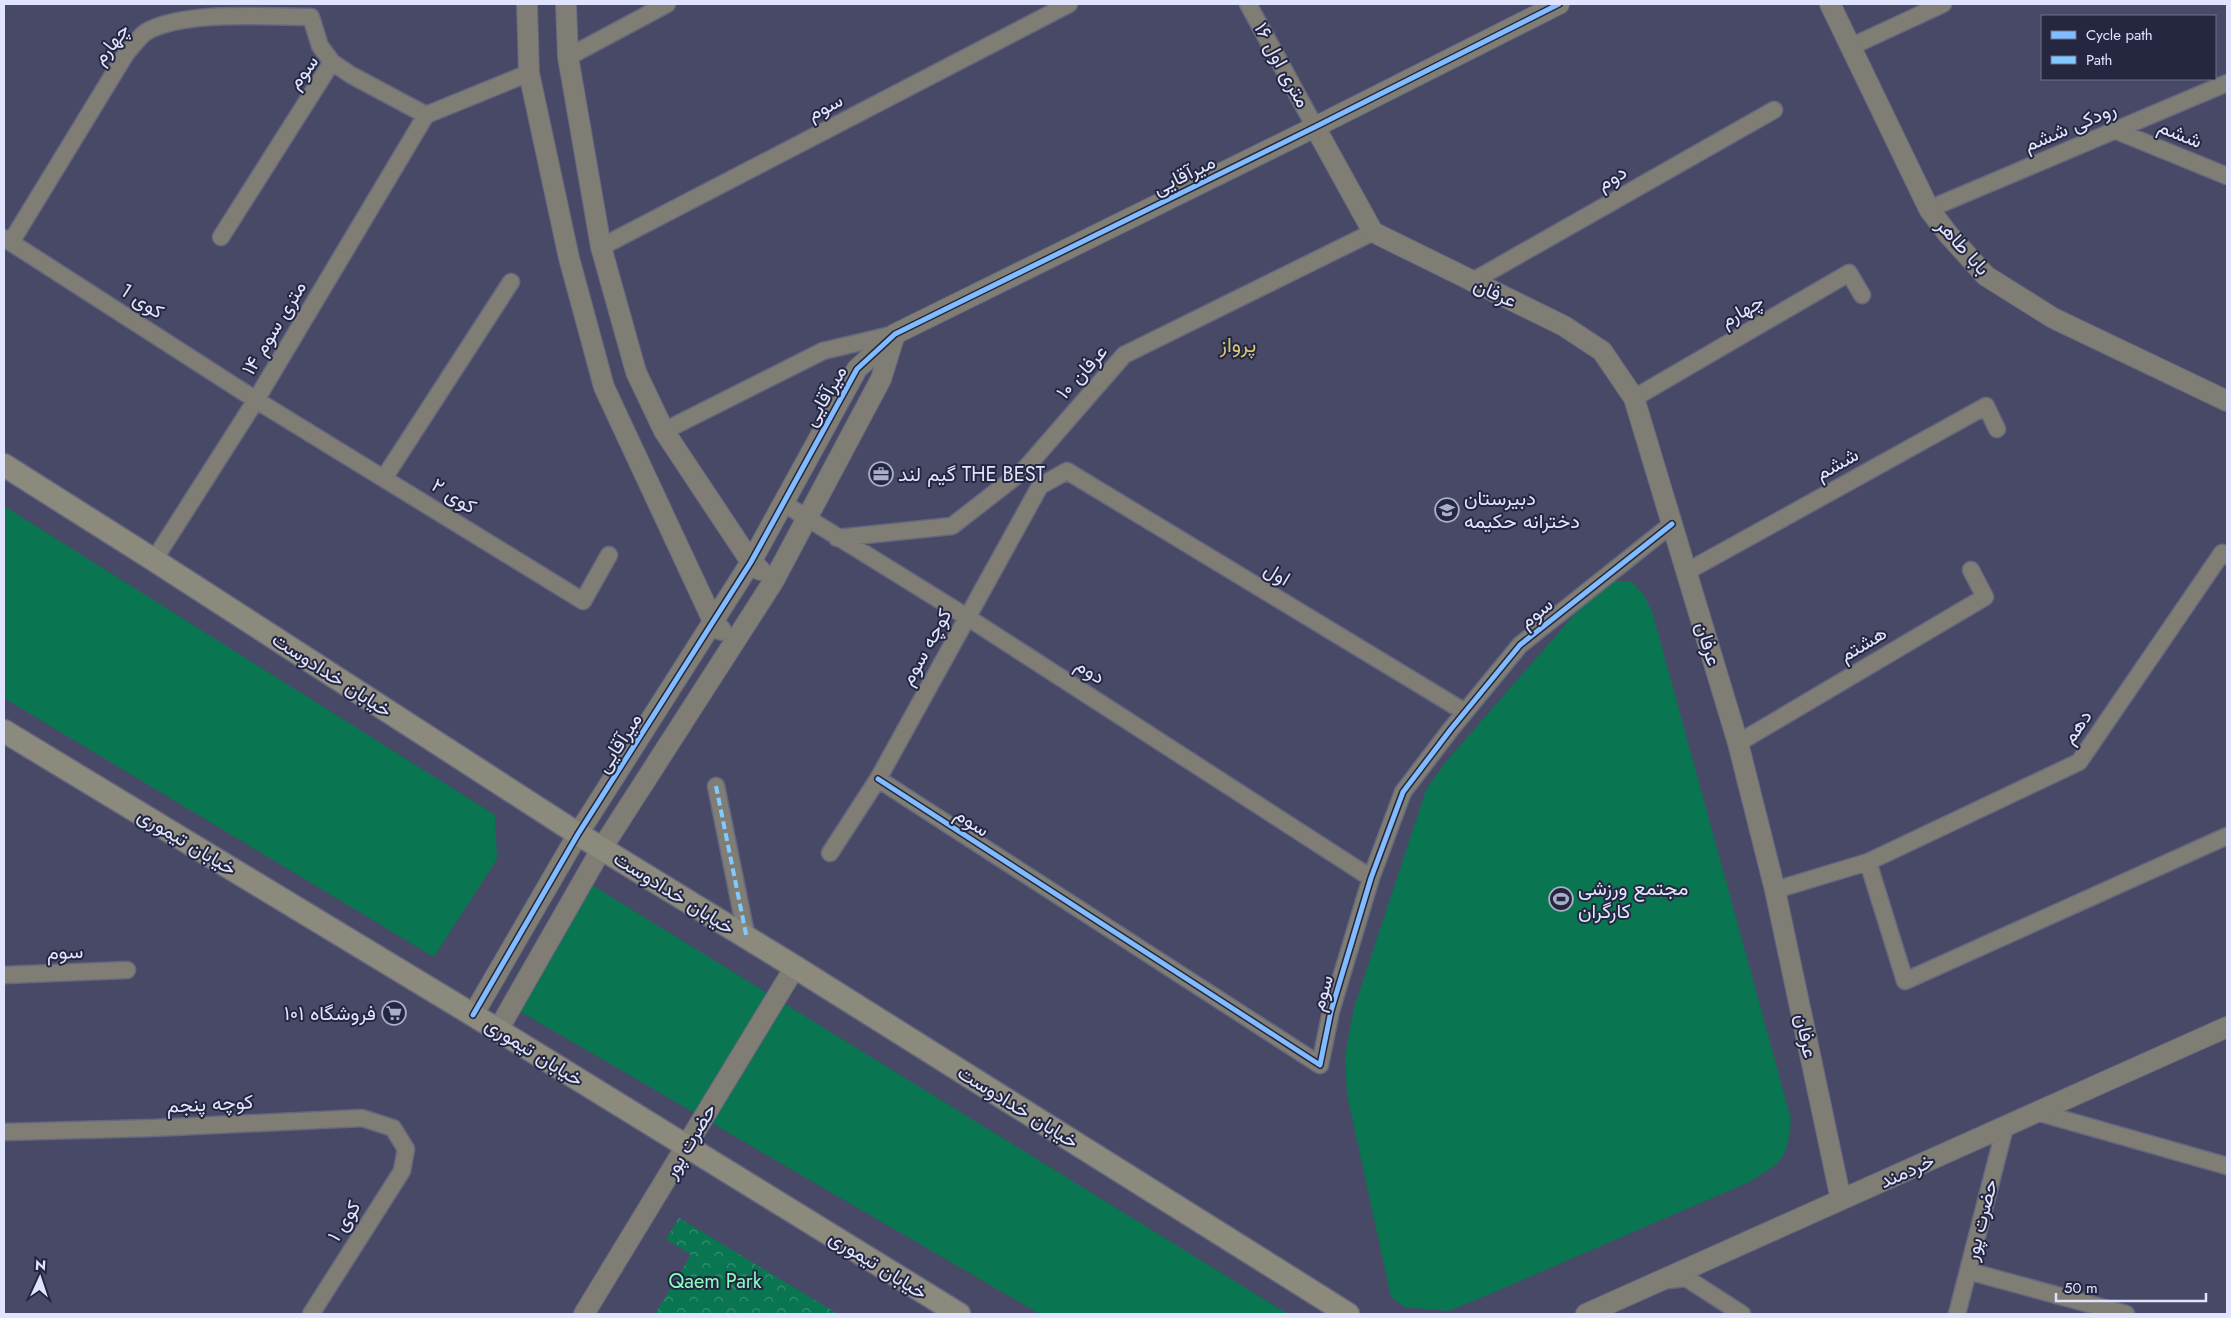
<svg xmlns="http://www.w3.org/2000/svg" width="2231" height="1318" font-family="Jost,Vazirmatn,sans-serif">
<defs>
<pattern id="forest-crowns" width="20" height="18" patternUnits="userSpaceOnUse" patternTransform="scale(1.25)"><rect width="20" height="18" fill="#0a7551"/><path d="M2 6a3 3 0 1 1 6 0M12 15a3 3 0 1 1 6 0" fill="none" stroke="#398f74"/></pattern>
</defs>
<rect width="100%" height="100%" fill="#474966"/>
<path fill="#0a7551" d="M4 506 495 815 497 859 434 957 4 698Z
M1608 581H1631L1643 594 1652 611 1791 1119C1787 1160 1783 1162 1749 1182L1476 1300 1448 1311 1404 1307 1391 1297 1347 1094 1345 1056 1354 1008 1426 790 1444 764 1579 609Z
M592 885 1288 1314H1040L521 1012Z"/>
<path fill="url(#forest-crowns)" d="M679 1218 838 1314H655L691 1255 666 1239Z"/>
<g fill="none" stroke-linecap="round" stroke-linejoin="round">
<g stroke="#65677f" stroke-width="19">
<path id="minor" d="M1248 4 1315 127
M1850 47 1943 4
M568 57 667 4
M2117 131 2227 176
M1929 209 2227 83
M221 237 332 62 351 75 426 115 529 73
M4 238 256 400 583 601 609 555
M11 242 127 52C133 46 139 37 146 32 184 10 267 17 311 17L320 46 332 62
M601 247 1069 4
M1471 282 1774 110
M1634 398 1849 273 1862 295
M664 431 823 351 895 334
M384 478 511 282
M783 503 967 617 1371 878
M837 538 952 526 1024 470 1124 355 1373 232
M154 560 256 400 426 115
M1686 572 1986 406 1997 429
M1738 743 1985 597 1971 570
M878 779 1320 1065 1331 1011 1371 878 1403 792 1451 729 1520 645 1672 524
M716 786 747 939
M830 853 878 779 1040 486 1067 471 1465 712
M1868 862 1905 981 2227 836
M1775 890 1868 862 2079 762 2222 553 2227 556
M4 975 127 970
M2037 1112 2227 1166
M4 1132 153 1128 362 1118 393 1128 406 1149 402 1171 311 1314
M1968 1271 2126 1314
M1668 1280 1686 1278 1742 1314
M1957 1314 2005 1127"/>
</g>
<g stroke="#65677f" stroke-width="22">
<path id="tertiary" d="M527 4 529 73 569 258 604 387 714 623 721 630
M566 4 568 57 601 247 636 372 664 431 751 562 760 570
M1830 4 1929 209 1948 234 1986 276 2053 318 2227 401
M1315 127 1373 232 1564 326 1602 351 1634 398 1738 743 1775 890 1841 1200
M473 1015 578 834 751 562 857 369 895 334 1315 127 1559 4
M498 1030 602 848 773 582 881 379 895 334
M584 1314 795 967
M1586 1314 2227 1027"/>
</g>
<g stroke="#65677f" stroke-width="25">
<path id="secondary" d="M4 465 154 560 578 834 795 967 1348 1314
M4 731 498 1030 959 1314"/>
</g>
<use href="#minor" stroke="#7f7d74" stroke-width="16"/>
<use href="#tertiary" stroke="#7f7d74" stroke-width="20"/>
<use href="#secondary" stroke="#8c897d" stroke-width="22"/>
<path stroke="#80caff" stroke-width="4" stroke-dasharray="8 4" stroke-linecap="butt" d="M716 786 747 939"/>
<g stroke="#252740" stroke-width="8">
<path id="cycleway" d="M878 779 1320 1065 1331 1011 1371 878 1403 792 1451 729 1520 645 1672 524
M473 1015 578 834 751 562 857 369 895 334 1315 127 1559 4"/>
</g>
<use href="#cycleway" stroke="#80bcff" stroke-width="5"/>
</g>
<defs>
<g id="office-ring" transform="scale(1.25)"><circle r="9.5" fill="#252740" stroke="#aaaec9" stroke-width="1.5"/><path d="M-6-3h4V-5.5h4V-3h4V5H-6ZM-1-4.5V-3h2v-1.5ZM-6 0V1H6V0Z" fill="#aaaec9"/></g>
<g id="school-ring" transform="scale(1.25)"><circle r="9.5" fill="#252740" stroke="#aaaec9" stroke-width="1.5"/><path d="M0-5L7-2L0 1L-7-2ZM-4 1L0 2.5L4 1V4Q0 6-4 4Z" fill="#aaaec9"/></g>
<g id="stadium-ring" transform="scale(1.25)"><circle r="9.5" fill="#252740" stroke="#aaaec9" stroke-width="1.5"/><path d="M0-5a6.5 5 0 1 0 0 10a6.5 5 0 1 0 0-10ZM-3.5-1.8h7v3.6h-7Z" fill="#aaaec9"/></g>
<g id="supermarket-ring" transform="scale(1.25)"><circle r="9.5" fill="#252740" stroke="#aaaec9" stroke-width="1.5"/><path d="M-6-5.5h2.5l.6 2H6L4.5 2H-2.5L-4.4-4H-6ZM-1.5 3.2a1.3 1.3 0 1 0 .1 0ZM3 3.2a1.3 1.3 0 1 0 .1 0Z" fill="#aaaec9"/></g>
</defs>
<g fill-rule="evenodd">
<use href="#office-ring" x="881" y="474"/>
<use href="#school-ring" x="1447" y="510"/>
<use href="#stadium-ring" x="1561" y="899"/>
<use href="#supermarket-ring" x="394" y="1013"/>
</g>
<g text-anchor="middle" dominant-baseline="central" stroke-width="4" stroke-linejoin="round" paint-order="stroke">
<g font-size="20" fill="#e0e4fe" stroke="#252740">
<text transform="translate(111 44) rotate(-52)">چهارم</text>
<text transform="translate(1282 65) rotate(61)">۱۶ متری اول</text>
<text transform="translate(303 72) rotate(-53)">سوم</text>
<text transform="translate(825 107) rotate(-27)">سوم</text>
<text transform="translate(2070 127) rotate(-23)">رودکی ششم</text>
<text transform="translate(2180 134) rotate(22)">ششم</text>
<text transform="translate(1184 175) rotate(-26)">میرآقایی</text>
<text transform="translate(1612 178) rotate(-30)">دوم</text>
<text transform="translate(1963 247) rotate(48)">بابا طاهر</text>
<text transform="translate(1495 293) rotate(24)">عرفان</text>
<text transform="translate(142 301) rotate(33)">کوی 1</text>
<text transform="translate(1742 311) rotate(-30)">چهارم</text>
<text transform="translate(274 328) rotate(-59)">۱۴ متری سوم</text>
<text transform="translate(1082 372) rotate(-48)">عرفان ۱۰</text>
<text transform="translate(825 396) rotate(-60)">میرآقایی</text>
<text transform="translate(1837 464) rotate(-29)">ششم</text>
<text transform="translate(454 496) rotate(32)">کوی ۲</text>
<text transform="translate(1277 574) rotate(31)">اول</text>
<text transform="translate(1536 613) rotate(-39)">سوم</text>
<text transform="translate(1708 644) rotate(73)">عرفان</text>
<text transform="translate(1863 644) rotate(-31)">هشتم</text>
<text transform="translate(926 647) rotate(-61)">کوچه سوم</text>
<text transform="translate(1090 671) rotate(33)">دوم</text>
<text transform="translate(332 675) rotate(33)">خیابان خدادوست</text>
<text transform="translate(2077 727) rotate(-55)">دهم</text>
<text transform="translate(619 743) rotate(-57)">میرآقایی</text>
<text transform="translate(972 822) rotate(33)">سوم</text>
<text transform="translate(187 842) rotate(31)">خیابان تیموری</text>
<text transform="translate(674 893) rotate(32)">خیابان خدادوست</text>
<text transform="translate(65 952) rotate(-2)">سوم</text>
<text transform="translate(1322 993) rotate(-74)">سوم</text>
<text transform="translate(1806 1036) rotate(78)">عرفان</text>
<text transform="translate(534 1052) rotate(32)">خیابان تیموری</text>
<text transform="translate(210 1104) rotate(-3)">کوچه پنجم</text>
<text transform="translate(1018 1107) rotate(32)">خیابان خدادوست</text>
<text transform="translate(690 1141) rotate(-59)">حضرت پور</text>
<text transform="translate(1907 1171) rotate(-24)">خردمند</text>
<text transform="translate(1981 1220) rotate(-76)">حضرت پور</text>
<text transform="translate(344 1221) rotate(-58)">کوی ۱</text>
<text transform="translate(878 1265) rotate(32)">خیابان تیموری</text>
</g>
<g font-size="20" fill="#e0e4fe" stroke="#252740" text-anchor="start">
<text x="898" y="474">گیم لند THE BEST</text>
<text x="1464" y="498">دبیرستان<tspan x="1464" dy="23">دخترانه حکیمه</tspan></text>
<text x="1578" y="888">مجتمع ورزشی<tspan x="1578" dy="23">کارگران</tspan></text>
<text x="376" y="1013" text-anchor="end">فروشگاه ۱۰۱</text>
</g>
<g font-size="20" fill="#8bfec2" stroke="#252740">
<text x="715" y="1281">Qaem Park</text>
</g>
<g font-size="21" fill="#d5c678" stroke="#252740">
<text x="1238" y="345">پرواز</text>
</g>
</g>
<rect width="2231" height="1318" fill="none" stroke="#e0e4fe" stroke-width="10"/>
<rect x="2041" y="15" width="175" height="65" fill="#252740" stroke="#70738c"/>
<rect x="2051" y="31" width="25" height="8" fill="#80bcff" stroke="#70738c"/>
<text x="2086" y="40" font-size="15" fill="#e0e4fe">Cycle path</text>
<rect x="2051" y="56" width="25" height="8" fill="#80caff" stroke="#70738c"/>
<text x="2086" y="65" font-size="15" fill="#e0e4fe">Path</text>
<g transform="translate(40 1278) rotate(3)" stroke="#252740" stroke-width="4" paint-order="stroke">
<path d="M0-4L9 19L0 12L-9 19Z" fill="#e0e4fe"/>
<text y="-8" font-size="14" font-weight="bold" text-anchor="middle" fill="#e0e4fe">N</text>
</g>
<path d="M2056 1293v8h150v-8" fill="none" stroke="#e0e4fe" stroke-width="2.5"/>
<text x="2064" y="1293" font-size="15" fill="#e0e4fe" stroke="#252740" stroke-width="4" paint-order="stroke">50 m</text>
</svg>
